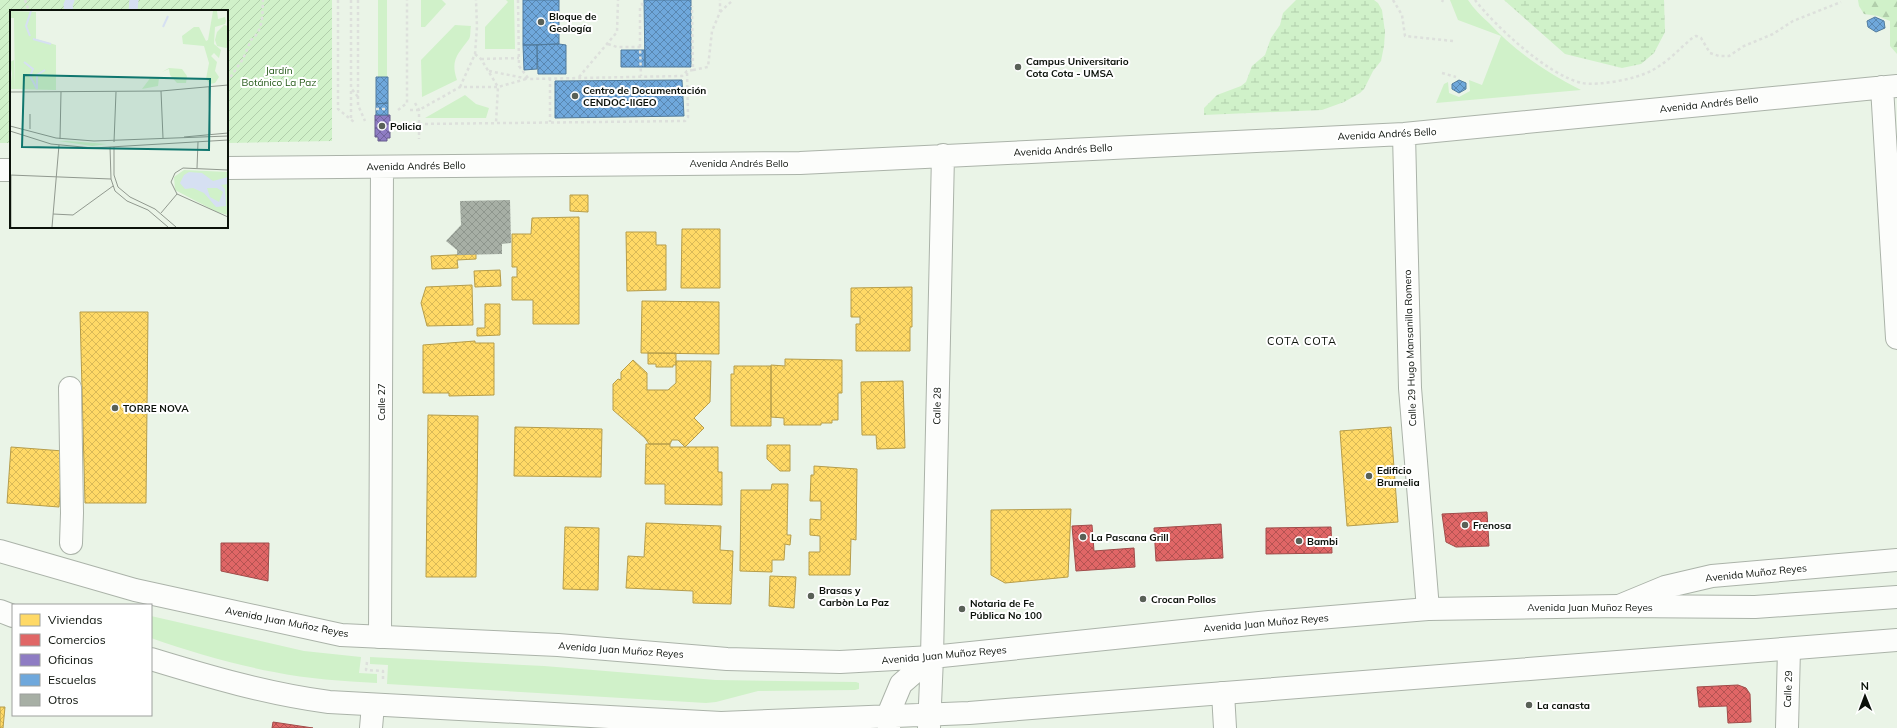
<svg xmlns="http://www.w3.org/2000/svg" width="1897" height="728" font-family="Mulish,sans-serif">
<defs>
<pattern id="forest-firs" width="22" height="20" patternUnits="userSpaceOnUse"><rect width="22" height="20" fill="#d0f1c9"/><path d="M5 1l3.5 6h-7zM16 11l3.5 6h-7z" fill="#b1ceab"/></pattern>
<pattern id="wetland-marsh" width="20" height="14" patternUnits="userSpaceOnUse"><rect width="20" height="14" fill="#d0f1c9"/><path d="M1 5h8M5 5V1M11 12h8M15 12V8" fill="none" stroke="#b1ceab"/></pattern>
<pattern id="garden-furrows" width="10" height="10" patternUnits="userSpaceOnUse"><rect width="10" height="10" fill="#d0f1c9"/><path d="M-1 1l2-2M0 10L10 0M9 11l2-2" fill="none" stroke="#b1ceab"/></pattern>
<pattern id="homes-cross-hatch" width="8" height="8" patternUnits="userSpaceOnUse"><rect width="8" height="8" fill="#ffd966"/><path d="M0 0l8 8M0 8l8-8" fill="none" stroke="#d9b957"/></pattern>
<pattern id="shops-cross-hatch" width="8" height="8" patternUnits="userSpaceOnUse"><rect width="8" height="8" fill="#e06666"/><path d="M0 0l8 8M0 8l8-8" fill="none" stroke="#b45352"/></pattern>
<pattern id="offices-cross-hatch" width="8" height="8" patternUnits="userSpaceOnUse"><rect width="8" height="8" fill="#8e7cc3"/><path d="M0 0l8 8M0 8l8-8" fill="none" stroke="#72649d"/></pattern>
<pattern id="schools-cross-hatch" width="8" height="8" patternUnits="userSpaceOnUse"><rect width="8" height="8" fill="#6fa8dc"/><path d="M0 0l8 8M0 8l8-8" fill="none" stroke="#5987b1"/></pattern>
<pattern id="building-cross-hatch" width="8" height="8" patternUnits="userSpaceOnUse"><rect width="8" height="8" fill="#a7afa5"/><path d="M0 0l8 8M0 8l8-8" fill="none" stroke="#8e968d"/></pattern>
</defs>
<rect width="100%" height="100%" fill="#eaf4e7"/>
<path fill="#d0f1c9" d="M378 0H387V77H378Z
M421 0H442L446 4 425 27H421Z
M506 0H514L515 49H485V27L508 2Z
M1450 0H1468C1474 9 1481 16 1489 23 1516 52 1546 72 1581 90L1436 103 1444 84 1448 82 1449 93 1459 97 1470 91 1469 80 1482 85 1501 36 1458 20Z
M455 25 471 26C470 30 471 36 469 39 458 54 450 60 457 80L422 97 421 60Z
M465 95 476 104 489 108 486 118H425Z
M151 616 304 651 361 657 359 673 377 674V683C343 681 308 679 274 672 232 664 191 652 151 638Z
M370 657 544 666 716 680 856 682 859 683V689L855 690 758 691 716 702 706 703 387 684 388 665 370 664Z"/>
<path fill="url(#forest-firs)" d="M1858 0H1897V54L1890 46V21L1878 16 1864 14 1859 6Z"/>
<path fill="url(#wetland-marsh)" d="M1296 0H1374L1378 3 1382 10 1385 32 1384 46 1381 61 1373 71 1364 89 1360 93 1344 102 1322 110 1204 115V108L1217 95 1241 86 1246 82 1252 66 1265 55 1271 38 1280 25 1283 13Z
M1504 0H1664L1665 32 1654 53 1641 64 1622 68 1565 54Z"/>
<path fill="url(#garden-furrows)" d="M0 0H332V141L227 143V11H11V143H0Z"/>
<path fill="url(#homes-cross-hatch)" stroke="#b69d4a" d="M570 195H588V212L570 211Z
M579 217V324H533V300H512V277H517V267H512V234H531L532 218Z
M682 229H720V288H681Z
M626 232H656V245H666V290L627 291Z
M476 254V259L457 260 458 268 432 269 431 256Z
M500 270 501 286 475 287 474 271Z
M472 285 473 325 427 326 421 303 426 287Z
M912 287V327H910V351H856V324H860V317H851V288Z
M642 301 719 302V354L641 353Z
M485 304H500V335L477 336V328H485Z
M80 312H148L146 503H85Z
M475 341V343H494V395L449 396V393H423V345Z
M648 353H676V365H673V367H656V364H648Z
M785 359 842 360V393H838V420H832V423H821V425H784V418L771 417V365L785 366Z
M633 360 647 373V390H668L676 383V361H711L710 402 694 418 704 428 685 447 678 440H672L670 444H649L645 438 613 410V384L618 379 621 380V372Z
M734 366H771V426H731V374H734Z
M903 381 905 448 877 449 876 435H862L861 382Z
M428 415 478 416 476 577H426Z
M515 427 602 429 601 477 514 476Z
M1391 427 1398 522 1347 526 1340 431Z
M646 444H670V447H718V472H722V505L665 504V484H645Z
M767 445H790V471H780L767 459Z
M11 447 63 451 59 507 7 503Z
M814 466 857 469 856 540 851 539 850 575H809V552H820V536L810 535V519L821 520V501H810L811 475H814Z
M772 484H788L787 535H791L790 545 785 544 784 560H772V572L740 571 741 490H771Z
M1071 509 1068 577 1005 583 991 575V510Z
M646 523 721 526 720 550 733 551 731 604 693 603V591L626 588 628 556 644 557Z
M565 527 599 528 598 590 563 589Z
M770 576 796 577 794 608 769 606Z
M0 707H5L3 728H0Z"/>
<path fill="url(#shops-cross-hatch)" stroke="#a04c4a" d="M1487 512 1489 546 1456 547 1446 542 1442 514Z
M1221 524 1223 558 1156 561 1154 528Z
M1092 525 1094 551 1134 548 1135 567 1076 571 1072 526Z
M1331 527 1332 553 1266 554V528Z
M221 543H269L268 581 221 571Z
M1738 685 1746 688 1750 694 1751 722 1728 723 1727 706 1699 707 1697 687Z
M273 722 313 728H272Z"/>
<path fill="url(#offices-cross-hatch)" stroke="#675c8c" d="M375 115H390V138H387V141H378V137H375Z"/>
<path fill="url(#schools-cross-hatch)" stroke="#517b9d" d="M523 0H559V44L523 45Z
M644 0H691V67H645Z
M1875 17 1884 21 1885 28 1876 32 1868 27 1867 21Z
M559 44 566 45V74H538L537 45Z
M523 45H537V69L524 70Z
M621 50H645V67H621Z
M376 77H388V103L376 104Z
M682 80 684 116 555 118V81Z
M1459 80 1466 83V89L1459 93 1452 89V84Z
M388 103V115H376V104Z"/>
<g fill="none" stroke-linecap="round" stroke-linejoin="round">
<path stroke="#d6e0f2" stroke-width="9" d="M69 11 68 5 70 0
M133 11 134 0"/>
</g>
<path fill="url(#building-cross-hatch)" d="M510 200 511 243 502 244V254L457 255V250L446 241 461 225 460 201Z"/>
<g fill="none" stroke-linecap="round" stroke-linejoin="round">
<g stroke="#abb3a9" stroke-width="24">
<path id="minor" d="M1882 87 1897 338
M1404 134 1410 388 1428 609
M227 168 800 163 1404 134 1897 86
M0 170H11
M70 388 72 513 71 543
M1619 606 1665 587 1712 576 1897 560
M380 637 382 167
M932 657 943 155
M1223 693 1225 728
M371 728 373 705
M1787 728 1789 649"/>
</g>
<g stroke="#abb3a9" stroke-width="24">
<path id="major" d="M0 551 135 590 341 635 558 645 727 659 840 662 932 657 1269 622 1428 609 1619 606 1755 607 1897 597
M0 611 13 616
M151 659C210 677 268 694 329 702L721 723 969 713 1897 640
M889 728 888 715 901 684 932 657
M929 728 932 657"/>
</g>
<path stroke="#dde0dc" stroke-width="2.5" stroke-dasharray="3 3" stroke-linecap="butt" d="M25 0 29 11
M338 0V109L354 122
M351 0V88L358 97
M358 0V105L365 121
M518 0 519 66 528 78
M1393 0 1402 15 1405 36 1453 41
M1475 0C1496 27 1549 76 1582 83 1600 86 1635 79 1651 71 1662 65 1673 56 1682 47 1687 43 1691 38 1696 36L1701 38 1710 53 1719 56H1729L1744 46 1773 34 1793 21 1841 2
M1442 2 1443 0
M720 12 733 0
M608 44 617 47H640L641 76
M640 47V7L642 5V0
M475 54 481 59 498 87 496 123
M481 59 519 58
M693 70 708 67 712 31 720 12V0
M489 71 529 79 682 76 687 71 693 70 692 6
M1442 73 1456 77
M579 77 617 32 618 0
M550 78V122
M227 82 243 59 251 40C264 30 262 14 263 0
M460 87 475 54 477 27 476 0
M415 103 419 110V139
M376 109H388
M398 110 407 103V0
M410 110H419L460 87H498L526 79
M351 118V89
M419 124 685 121 688 117 687 71
M367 662 366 670 383 671V679"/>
<use href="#minor" stroke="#fcfdfb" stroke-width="22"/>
<use href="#major" stroke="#fcfdfb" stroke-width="22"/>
</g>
<g fill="#596057" stroke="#fff" stroke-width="1.5">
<circle cx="541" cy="22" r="4"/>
<circle cx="1018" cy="67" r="4"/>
<circle cx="575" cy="96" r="4"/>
<circle cx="382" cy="126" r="4"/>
<circle cx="115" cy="408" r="4"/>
<circle cx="1369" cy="476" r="4"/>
<circle cx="1465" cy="525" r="4"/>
<circle cx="1083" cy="537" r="4"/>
<circle cx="1299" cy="541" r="4"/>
<circle cx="811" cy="596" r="4"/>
<circle cx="1143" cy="599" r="4"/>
<circle cx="962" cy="609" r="4"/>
<circle cx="1529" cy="705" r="4"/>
</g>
<g text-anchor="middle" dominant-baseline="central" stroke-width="4" stroke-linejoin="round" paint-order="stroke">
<g font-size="10" font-weight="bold" fill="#0b110a" stroke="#fff" text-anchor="start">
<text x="549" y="16">Bloque de<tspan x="549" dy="12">Geología</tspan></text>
<text x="1026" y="61">Campus Universitario<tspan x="1026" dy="12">Cota Cota - UMSA</tspan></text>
<text x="583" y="90">Centro de Documentación<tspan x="583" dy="12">CENDOC-IIGEO</tspan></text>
<text x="390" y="126">Policia</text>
<text x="123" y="408">TORRE NOVA</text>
<text x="1377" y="470">Edificio<tspan x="1377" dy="12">Brumelia</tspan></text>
<text x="1473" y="525">Frenosa</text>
<text x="1091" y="537">La Pascana Grill</text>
<text x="1307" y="541">Bambi</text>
<text x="819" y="590">Brasas y<tspan x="819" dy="12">Carbòn La Paz</tspan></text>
<text x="1151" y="599">Crocan Pollos</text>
<text x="970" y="603">Notaria de Fe<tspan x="970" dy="12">Pública No 100</tspan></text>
<text x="1537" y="705">La canasta</text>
</g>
<g font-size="10" fill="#205613" stroke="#fff">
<text x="279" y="70">Jardín<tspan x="279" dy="12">Botánico La Paz</tspan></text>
</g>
<g font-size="10" fill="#0b110a" stroke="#fff">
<text transform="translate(1709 104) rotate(-6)">Avenida Andrés Bello</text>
<text transform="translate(1387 134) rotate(-3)">Avenida Andrés Bello</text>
<text transform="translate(1063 150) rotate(-3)">Avenida Andrés Bello</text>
<text x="739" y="163">Avenida Andrés Bello</text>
<text transform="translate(416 166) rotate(-1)">Avenida Andrés Bello</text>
<text transform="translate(1410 348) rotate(-92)">Calle 29 Hugo Mansanilla Romero</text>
<text transform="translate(381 402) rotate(-90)">Calle 27</text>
<text transform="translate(937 406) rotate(-89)">Calle 28</text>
<text transform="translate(1756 573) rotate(-6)">Avenida Muñoz Reyes</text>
<text x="1590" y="607">Avenida Juan Muñoz Reyes</text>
<text transform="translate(287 622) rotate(11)">Avenida Juan Muñoz Reyes</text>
<text transform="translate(1266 623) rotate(-5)">Avenida Juan Muñoz Reyes</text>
<text transform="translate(621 650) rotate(4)">Avenida Juan Muñoz Reyes</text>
<text transform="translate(944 655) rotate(-5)">Avenida Juan Muñoz Reyes</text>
<text transform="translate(1788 689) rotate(-88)">Calle 29</text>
</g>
<g font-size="11" letter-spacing="1" fill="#0b110a" stroke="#fff">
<text x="1302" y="341">COTA COTA</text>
</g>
</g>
<g transform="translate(10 10)">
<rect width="218" height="218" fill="#eaf4e7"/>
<path d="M49 131H57L97 134 82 136Z" fill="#d0f1c9"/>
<path d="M203 1H207L208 9 215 7 216 11 215 14 205 17 204 34 211 40 209 48 204 43 201 46 207 52 205 61 209 67 205 73 200 74 196 69 199 53 194 36 173 34 172 26 184 17H189L196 31 198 30ZM4 50 5 79H0L2 64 0 52Z" fill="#d0f1c9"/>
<path d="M214 15 218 16V37L216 38 207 36 205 30 207 22ZM159 58 172 59 177 66 176 73H167L160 65 159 59 152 62ZM141 67 149 68 148 76 132 79Z" fill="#d0f1c9"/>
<path d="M174 160 218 162V205L207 202 165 180 164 167Z" fill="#d0f1c9"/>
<path d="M1 1 26 2V29L46 35V80L5 79 4 8H0Z" fill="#d0f1c9"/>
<path d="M179 162 192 163 203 171 218 167V174L211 175 215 179 216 196 206 197 194 183 183 178 175 179 170 173 174 165ZM197 178H207L213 182 209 192 200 187Z" fill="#d6e0f2" fill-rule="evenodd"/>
<path fill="none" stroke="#d6e0f2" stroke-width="2" d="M153 17 158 6M20 26 16 16 21 1M23 29 41 34M14 52 23 59 20 66 27 79V65L35 60"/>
<path fill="none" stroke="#91998f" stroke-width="1" d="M199 77 200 124M151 81 153 128M0 82 151 81 218 75M0 116 46 128 84 131 218 126M20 119V104M0 121 41 134 83 138 218 130M174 127 218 123M50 129 51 82M104 132 106 82M100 137 101 169 105 181 117 191 138 200 158 217M104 137V165L108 177 120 187 145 199 166 217M187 158 188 132M218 160 173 158 165 163 161 172 167 184 218 207M0 165 101 169M151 203 167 184M43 204 63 205 103 176M1 217V165M42 217 49 135"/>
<path fill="#0f766e" fill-opacity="0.15" stroke="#0f766e" stroke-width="2" d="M14 65 200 69 199 140 12 137Z"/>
<rect width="218" height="218" fill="none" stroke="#0b110a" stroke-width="2"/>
</g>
<rect x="12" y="604" width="140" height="112" fill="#ffffff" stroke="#9da09d"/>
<rect x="20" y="614" width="20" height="12" fill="#ffd966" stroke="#9da09d"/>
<text x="48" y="624" font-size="12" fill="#0b110a">Viviendas</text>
<rect x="20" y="634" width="20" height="12" fill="#e06666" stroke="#9da09d"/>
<text x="48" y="644" font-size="12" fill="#0b110a">Comercios</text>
<rect x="20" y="654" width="20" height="12" fill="#8e7cc3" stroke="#9da09d"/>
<text x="48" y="664" font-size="12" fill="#0b110a">Oficinas</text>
<rect x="20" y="674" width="20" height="12" fill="#6fa8dc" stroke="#9da09d"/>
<text x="48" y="684" font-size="12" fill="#0b110a">Escuelas</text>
<rect x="20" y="694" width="20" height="12" fill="#a7afa5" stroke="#9da09d"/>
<text x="48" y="704" font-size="12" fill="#0b110a">Otros</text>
<g transform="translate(1865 696) rotate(359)" stroke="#ffffff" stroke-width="3" paint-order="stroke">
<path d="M0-3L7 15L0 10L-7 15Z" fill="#0b110a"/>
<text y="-6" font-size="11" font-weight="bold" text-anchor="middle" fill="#0b110a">N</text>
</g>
</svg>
